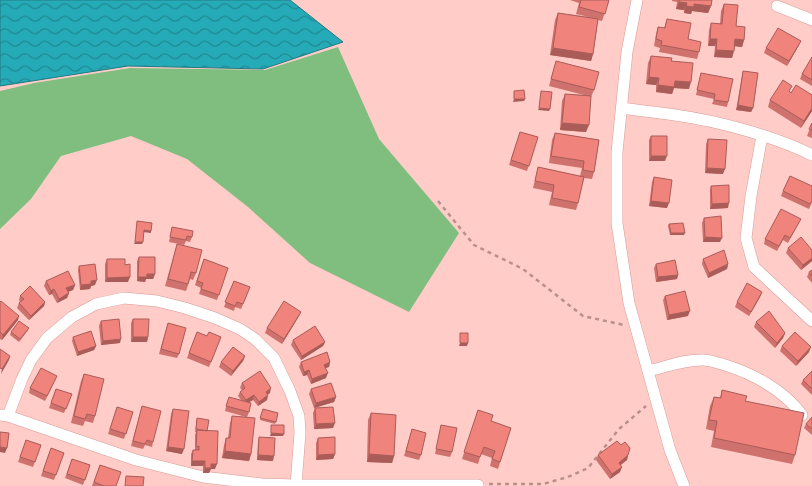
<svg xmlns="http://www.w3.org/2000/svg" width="812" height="486" font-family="Roboto,sans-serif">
<defs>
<pattern id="water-waves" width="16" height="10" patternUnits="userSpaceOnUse" patternTransform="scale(1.25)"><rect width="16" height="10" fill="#25abb7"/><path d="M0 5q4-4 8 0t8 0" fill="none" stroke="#1f8993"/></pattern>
</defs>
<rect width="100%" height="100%" fill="#ffccc7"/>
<path fill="#80be80" d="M338 47 379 139 459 233 409 312 310 263 248 207 187 159 131 136 61 156 31 199 0 229V91L34 83 130 68 265 70Z"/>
<path fill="url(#water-waves)" stroke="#227a82" d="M0 0H290L343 42 263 69 128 66 0 86Z"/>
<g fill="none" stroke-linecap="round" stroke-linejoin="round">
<g stroke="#d89b96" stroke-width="12">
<path id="minor" d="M637 0 627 52 617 152V223L629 303 670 450 684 486
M777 6 812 20
M622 108C640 111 658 112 675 115 718 121 774 136 812 155
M762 136 751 196 746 238 754 267 812 321
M648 371C666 367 685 359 704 360 710 360 717 363 722 364 752 373 784 390 802 415
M0 415 8 416 136 460 203 477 262 484 296 485H478
M8 416 22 379 31 360 47 338 72 317 96 304 124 298 157 301 185 308 215 318 240 329 255 339 274 358 290 391 299 416 300 433 296 485"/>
</g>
<path stroke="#b9908c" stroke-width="2.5" stroke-dasharray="4 4" stroke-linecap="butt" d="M438 201 474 245 523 269 583 316 624 325
M489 484H543L568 477 588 468 619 429 646 406"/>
<use href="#minor" stroke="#fff" stroke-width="11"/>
</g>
<path fill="#cf716c" d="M570 0H609L602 21 598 20 593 54 591 61 550 55 555 20 558 13 589 17 576 14 579 3Z
M672 0H712L711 6 708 13 692 11 691 14 684 13V10L676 9 677 2 672 1Z
M724 4 744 40 742 47 735 46 732 58 714 57 715 46H708L709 30 711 23 720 24 721 11Z
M667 19 688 39 699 52 697 59 659 52 660 48 654 46 656 34 658 27 664 28Z
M799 45 787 66 764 53 766 48Z
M651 56 671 61 689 89 674 88 672 94 656 92V85L646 84 648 63Z
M812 57V86L800 79 802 74Z
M556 61 594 90 591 97 586 132 560 130 562 101 565 94 584 95 549 86Z
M743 71 753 108 751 112 736 110 742 76Z
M701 73 728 102 727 107 712 104 714 99 696 95Z
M790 92 812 111 801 128 768 107 770 100Z
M812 123V138L807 136Z
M520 132 538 137 527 171 509 165Z
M555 133 599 140 594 172 592 179 584 178 578 203 576 210 549 205 552 192 533 188 538 167 580 176 582 168 549 163 552 140Z
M651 136 665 161H649V140Z
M708 139 723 174 705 173 706 144Z
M654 177 667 208 649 206 652 182Z
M711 186 728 208 710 209V190Z
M783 191 812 202 809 209 781 196Z
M704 218 720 242H703L702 223Z
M801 219 788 243 783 240 777 251 764 244 765 239Z
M669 224 684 235H670L668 226Z
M172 227 192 237 190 242 186 241 184 245 169 242Z
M177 244 196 273 193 280 190 279 186 291 165 286Z
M788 248 812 250V261L801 270 786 253Z
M139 257 155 274 153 279H146L145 282 137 281V261Z
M107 259 125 265 128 282H105V264Z
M204 259 228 268 217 300 199 294 201 288 195 285Z
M703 259 728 264 727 269 708 278 702 264Z
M656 264 678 275 677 279 656 282 654 268Z
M79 266 95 285 91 286 90 289 80 290 78 270Z
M812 270V283L807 277 809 272Z
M46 281 75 285 73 290 68 292 69 293 67 298 57 303 52 294 49 295 44 286Z
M234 281 250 287 241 309 235 307 234 311 224 307Z
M762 292 760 297 749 316 735 307 737 302Z
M20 296 45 302 44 306 29 320 17 308 19 303 20 302 19 300Z
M665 296 688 316 667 320 663 300Z
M0 302 18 320 2 340 0 339Z
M299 316 282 344 265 333 267 328Z
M133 319 148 337 147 342H131V323Z
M101 321 120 343 101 345 99 326Z
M756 322 785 333 783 338 775 348 754 327Z
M168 323 179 354 177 358 159 354Z
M28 330 19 342 10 335 11 332Z
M197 332 207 336 221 337 209 367 187 358Z
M73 337 96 346 94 350 77 356 72 341Z
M293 340 325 342 323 346 301 360 291 345Z
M782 346 809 352 796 366 780 351Z
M245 356 243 361 231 376 219 367 221 362Z
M301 362H330L329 367 326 368V378L311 384 307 375 303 376 299 367Z
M812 371V395L801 384 803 380Z
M84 374 95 416 93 423 85 421 83 426 71 423 81 381Z
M57 376 45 401 29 393 30 388Z
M242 383 270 393 268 394V395L267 400 258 406 253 400 249 402V412L247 417 251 454 249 461 222 458 224 445 226 438H228L230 423 232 416 246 417 225 411 227 402 241 400 238 396 240 392 242 390 240 388Z
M56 389 72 394 64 413 49 408Z
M311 389 336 397 334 402 314 408 309 394Z
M722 390 745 401 795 455 792 464 711 447 714 431 706 429 710 406 714 397 720 398Z
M142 406 153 442 152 447 145 445 143 449 131 446Z
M117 407 133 412 124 439 108 434Z
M315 408 333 428 314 429 313 413Z
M173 409 182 454 166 451 171 414Z
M263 409 278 413 275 424 260 420Z
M478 410 491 421 511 428 498 469 490 466 492 458 481 454 478 464 462 459Z
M371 413 394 456 392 463 367 462 368 420Z
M812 417V435L804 428 806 424Z
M197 418 207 431 215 469H211L209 473H203V466H191V454L193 450H195V435L196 432H195Z
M441 425 452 452 450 457 435 454Z
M412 429 421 455 419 460 404 456Z
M259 437 273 461 257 460 258 442Z
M318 438 335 454 333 459 316 460V443Z
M26 440 41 445 33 467 18 462Z
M51 448 64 453 54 480 41 476Z
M598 455H628L627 460 621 465 620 472 610 479 596 460Z
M72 459 90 465 83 485 65 478Z
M100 465 116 486H92Z"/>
<path fill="#a95c58" d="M679 2 687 3 684 10 676 9Z
M694 4 711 6 708 13 692 11 691 14 684 13 686 6Z
M710 39H717L715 46H708Z
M735 39 744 40 742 47 733 46Z
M801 41 799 45 787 66 789 61Z
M553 48 593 54 591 61 550 55Z
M716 50 734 51 732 58 714 57Z
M649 77 659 78 656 85 646 84Z
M675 81 691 82 689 89 674 88 672 94 656 92 658 85Z
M514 99H525L524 101 513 102Z
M738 105 753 108 751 112 736 110Z
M539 108 550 109 549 111 538 110Z
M812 108V111L801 128 804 121Z
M562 123 589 125 586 132 560 130Z
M651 156H667L665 161H649Z
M707 168 725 169 723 174 705 173Z
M651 201 669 203 667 208 649 206Z
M729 203 728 208 710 209 712 204Z
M144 230 151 231V233L143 232Z
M671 233H685L684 235H670Z
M705 237 722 238 720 242H703Z
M135 242H143L142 244H134Z
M812 258V261L801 270 803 265Z
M728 264 727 269 708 278 709 273Z
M147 274H155L153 279H146L145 282 137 281 138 277Z
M678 275 677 279 656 282 658 277Z
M130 277 128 282H105L107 278Z
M97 280 95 285 91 286 90 289 80 290 81 285 91 281Z
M75 285 73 290 65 293 66 288Z
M54 289 52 294 49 295 51 291Z
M762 292 760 297 749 316 751 312Z
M69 293 67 298 57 303 59 299Z
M45 302 44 306 29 320 31 316Z
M690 311 688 316 667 320 669 315Z
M301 312 299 316 282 344 284 339Z
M19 316 18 320 2 340 3 335Z
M785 333 783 338 775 348 777 343Z
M133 337H148L147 342H131Z
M121 339 120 343 101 345 103 341Z
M325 342 323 346 301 360 302 356Z
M460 343H468L467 346H459Z
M96 346 94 350 77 356 78 352Z
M811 347 809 352 796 366 798 361Z
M10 356 9 360 1 374 2 369Z
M245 356 243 361 231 376 233 371Z
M330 362 329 367 322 369 324 365Z
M309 370 307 375 303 376 304 372Z
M328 373 326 378 311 384 312 379Z
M271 388 270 393 264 397 266 392Z
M254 395 253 400 244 405 246 400Z
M268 395 267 400 258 406 259 402Z
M336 397 334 402 314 408 316 403Z
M335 423 333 428 314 429 316 424Z
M271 433 284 434 283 436H270Z
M0 447 7 448 5 453 0 452Z
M168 447 184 449 182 454 166 451Z
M225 451 251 454 249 461 222 458Z
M335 454 333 459 316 460 318 455Z
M369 454 394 456 392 463 367 462Z
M258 455 274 456 273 461 257 460Z
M628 455 627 460 617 467 619 463Z
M192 461H205L203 466H191Z
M211 464H217L215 469H211L209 473H203L205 468Z
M622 467 620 472 610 479 612 474Z"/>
<path fill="#f1837d" stroke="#a95c58" d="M581 0H609L605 14 579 7Z
M679 0H712L711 6 694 4V7L686 6 687 3 679 2Z
M724 4 738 5 736 26 745 27 744 40 735 39 734 51 716 50 717 39H710L711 23 722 24Z
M558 13 598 19 593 54 553 48Z
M667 19 691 23 688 39 701 42 699 52 661 45 662 41 656 39 658 27 665 28Z
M778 28 801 41 789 61 766 48Z
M651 56 672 58 671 61 693 63 691 82 675 81 674 87 658 85 659 78 649 77Z
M812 57V80L802 74Z
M556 61 599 72 594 90 551 79Z
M743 71 758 73 753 108 738 105Z
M701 73 733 79 728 102 714 100 715 94 697 90Z
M783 80 792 86 789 91 791 93 796 85 812 95V108L804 121 770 100Z
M524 90 525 99H514V91Z
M541 91 552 92 550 109 539 108Z
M565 94 591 96 589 125 562 123Z
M812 123V130L809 129Z
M520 132 538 137 529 166 511 160Z
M555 133 599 140 594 172 583 170 584 161 551 156Z
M651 136H667V156H651Z
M708 139 727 140 725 169 707 168Z
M538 167 584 177 578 203 552 198 554 185 535 181Z
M790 176 812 186V201L810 204 783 191Z
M654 177 672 180 669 203 651 201Z
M729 185V203L712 204 711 186Z
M781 209 801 219 790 238 785 235 779 246 765 239Z
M721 216 722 238 705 237 704 218Z
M137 221 152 223 151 231 144 230 143 242H135Z
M683 223 685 233H671L669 224Z
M172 227 193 231 192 237 187 236 186 240 170 237Z
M801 237 812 250V258L803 265 788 248Z
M177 244 202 250 196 273 191 272 188 284 168 279Z
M724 250 728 264 709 273 703 259Z
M139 257H155V274H147V277H138Z
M107 259H125V265L130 264V277L107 278Z
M204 259 228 268 219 295 201 289 203 283 197 281Z
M675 260 678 275 658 277 656 264Z
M95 264 97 280 91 281V284L81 285 79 266Z
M812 270V276L809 272Z
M68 271 75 285 66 288 69 293 59 299 54 289 51 291 46 281Z
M234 281 250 287 243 304 237 302 235 306 225 302Z
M747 283 762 292 751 312 737 302Z
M30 286 45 302 31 316 19 303 24 299 20 296Z
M685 291 690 311 669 315 665 296Z
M1 301 19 316 3 335 0 332V302Z
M284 301 301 312 284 339 267 328Z
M769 311 785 333 777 343 756 322Z
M119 319 121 339 103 341 101 321Z
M133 319H149L148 337H133Z
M19 321 29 328 20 339 11 332Z
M168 323 186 328 179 354 161 349Z
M315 326 325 342 302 356 293 340Z
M91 331 96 346 78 352 73 337Z
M197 332 207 336 209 332 221 337 211 362 189 353Z
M795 332 811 347 798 361 782 346Z
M460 333H468V343H460Z
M233 347 245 356 233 371 221 362Z
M0 349 10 356 2 369 0 368Z
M327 352 330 362 324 365 328 373 312 379 309 370 304 372 301 362Z
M41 368 57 376 47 396 30 388Z
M260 371 271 388 266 392 268 395 259 402 254 395 246 400 240 392 245 388 242 383Z
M812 371V389L803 380Z
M84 374 104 379 95 416 87 414 85 419 74 416Z
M331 383 336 397 316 403 311 389Z
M56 389 72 394 66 409 51 403Z
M722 390 747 396 745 401 804 413 795 455 714 438 717 421 709 420 714 397 721 398Z
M229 397 251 403 249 412 226 406Z
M142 406 161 411 153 442 147 440 145 444 133 441Z
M117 407 133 412 126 434 110 429Z
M333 407 335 423 316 424 315 408Z
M173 409 189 411 184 449 168 447Z
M263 409 278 413 276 422 260 418Z
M478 410 493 415 491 421 511 428 500 462 492 459 495 451 484 447 480 457 464 452Z
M371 413 396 415 394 456 369 454Z
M232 416 255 418 251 454 225 451 226 438H230Z
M812 417V429L806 424Z
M197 418 209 420 207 431 196 429Z
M271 425H284V434L271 433Z
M441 425 457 428 452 452 436 449Z
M412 429 426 433 421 455 406 451Z
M197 430 218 431 217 464H211V468H205V461H192L193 450H199V446L196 447Z
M0 432 9 433 7 448 0 447Z
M259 437 275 438 274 456 258 455Z
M335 437V454L318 455V438Z
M26 440 41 445 35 462 20 457Z
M617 441 621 445 625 442 630 448 628 455 619 463 622 467 612 474 598 455Z
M51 448 64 453 56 475 43 471Z
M72 459 90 465 85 480 67 474Z
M100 465 121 472 116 486H104L94 482Z
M126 476 144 477 143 486H125Z"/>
</svg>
